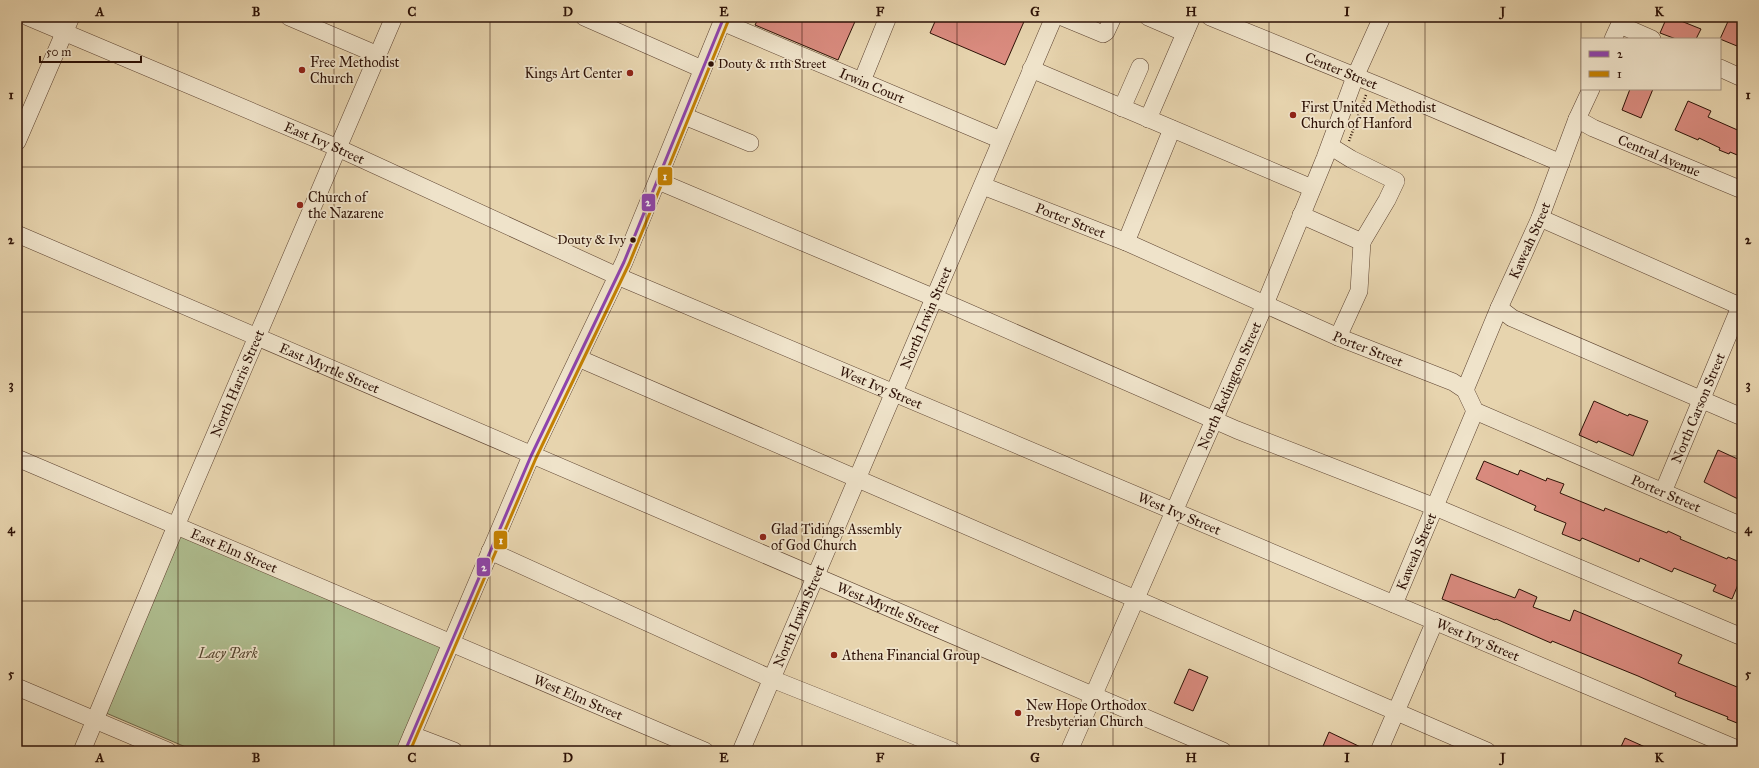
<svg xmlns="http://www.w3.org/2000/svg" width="1759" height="768" font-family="'IM FELL Great Primer',serif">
<rect width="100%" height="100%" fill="#e7d4ae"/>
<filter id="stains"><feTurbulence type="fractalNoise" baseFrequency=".005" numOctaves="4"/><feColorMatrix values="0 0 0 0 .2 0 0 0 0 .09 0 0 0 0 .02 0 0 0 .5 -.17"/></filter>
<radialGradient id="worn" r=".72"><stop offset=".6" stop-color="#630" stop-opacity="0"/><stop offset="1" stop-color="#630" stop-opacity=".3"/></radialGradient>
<path fill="#afbe90" stroke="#6e684b" d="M176 526 451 643 405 751H195L99 710Z"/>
<path fill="#da8b7f" stroke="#2d1106" d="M759 17H857L838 60 755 25Z
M937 17H1026L1005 65 930 33Z
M1667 17H1671L1701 29 1696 39H1676L1660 33Z
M1730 17H1742V36L1737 46 1720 39Z
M1630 89H1653L1641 118 1622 110Z
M1688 101 1711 111 1708 117 1742 132V157L1730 152 1729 154 1719 150 1720 148 1699 138 1698 140 1675 130Z
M1594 401 1628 416 1629 414 1648 421 1633 456 1598 441 1597 443 1579 435Z
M1718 450 1742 461V501L1704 482Z
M1484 461 1518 475 1520 470 1546 481 1547 478 1564 484 1560 493 1604 511 1605 508 1667 533 1668 531 1681 537 1680 539 1727 559 1728 557 1742 563V575L1732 599 1713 591 1716 585 1674 568 1672 572 1640 558 1639 562 1582 538 1580 541 1562 534 1566 523 1534 510 1536 506 1476 479Z
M1451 574 1515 598 1519 589 1537 597 1533 607 1570 621 1574 610 1682 655 1678 663 1742 689V725L1727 719 1728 717 1675 696 1676 693 1638 676 1552 641 1551 643 1496 619 1495 620 1442 599Z
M1189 669 1208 677 1193 711 1174 703Z
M1329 732 1369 751H1321Z
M1625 738 1654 751H1619Z"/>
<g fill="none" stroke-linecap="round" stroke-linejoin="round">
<g stroke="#5c4230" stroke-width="18">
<g id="minor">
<path id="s1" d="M28 17 338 148 617 276 1742 751"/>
<path d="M289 17 378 55"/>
<path d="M584 17 702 69"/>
<path d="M1062 17 1103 34 1106 32 1113 17"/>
<path d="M1148 17 1185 33"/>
<path id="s2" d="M1210 17 1382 87 1561 163"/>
<path id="s3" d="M722 22 1001 140"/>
<path d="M1620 25 1652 39"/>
<path d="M1613 39 1623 17"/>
<path d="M1720 68 1742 78"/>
<path d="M1031 69 1312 188"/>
<path d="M862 81 888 17"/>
<path d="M1122 108 1140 67"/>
<path d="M684 116 750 143"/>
<path d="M1148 119 1192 17"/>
<path id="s4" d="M1577 119 1593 128 1742 190"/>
<path d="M17 142 71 17"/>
<path d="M1330 146 1351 159 1396 181 1387 200 1362 242"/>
<path d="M658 181 935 298 1237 430 1435 507 1742 637"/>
<path id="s5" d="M983 186 1126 242 1338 337 1453 382 1465 390 1475 411 1742 526"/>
<path d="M1301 215 1362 242 1359 291 1338 337"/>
<path d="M1540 218 1742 307"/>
<path id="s6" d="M17 234 1223 751"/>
<path d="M1126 242 1172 129"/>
<path d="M1499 308 1512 318 1742 417"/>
<path d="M578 358 1487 751"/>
<path id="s7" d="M1465 390 1499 308 1540 218 1577 119 1591 89"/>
<path id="s8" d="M17 458 705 751"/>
<path id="s9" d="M1663 492 1742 302"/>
<path d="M490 551 772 679 953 751"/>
<path id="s10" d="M1394 604 1475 411"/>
<path d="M17 687 168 751"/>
<path d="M412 735 454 751"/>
<path id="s11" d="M82 751 176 526 394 17"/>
<path d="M405 751 531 456 624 262 724 17"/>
<path id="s12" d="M741 751 1054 17"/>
<path id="s13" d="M1069 751 1265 304 1325 158 1355 77 1382 17"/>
<path d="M1379 751 1435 621"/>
</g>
</g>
<path stroke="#2d1106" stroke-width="2.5" stroke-dasharray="1 2" stroke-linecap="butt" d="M1349 141 1366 95"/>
<use href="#minor" stroke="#efe3ca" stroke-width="17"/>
<g stroke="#efe3ca" stroke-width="6">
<path id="bus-1" d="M405 751 531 456 624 262 724 17"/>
</g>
<g stroke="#efe3ca" stroke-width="6">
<path id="bus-2" d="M410 751 536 458 629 264 729 19"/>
</g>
<use href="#bus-1" stroke="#8e44ad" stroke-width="3"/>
<use href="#bus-2" stroke="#c48102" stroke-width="3"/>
</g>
<path fill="none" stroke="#2d1106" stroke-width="1" stroke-opacity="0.55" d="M178 17V751M334 17V751M490 17V751M646 17V751M802 17V751M957 17V751M1113 17V751M1269 17V751M1425 17V751M1581 17V751M17 167H1742M17 312H1742M17 456H1742M17 601H1742"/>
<g fill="#2d1106" stroke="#efe3ca" stroke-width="1.5">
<circle cx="711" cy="64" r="3.5"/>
<circle cx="633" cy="240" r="3.5"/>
</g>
<g fill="#8f2418" stroke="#efe3ca" stroke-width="1.5">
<circle cx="302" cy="70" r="4"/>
<circle cx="630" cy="73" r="4"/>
<circle cx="1293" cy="115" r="4"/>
<circle cx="300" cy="205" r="4"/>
<circle cx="763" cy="537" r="4"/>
<circle cx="834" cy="655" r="4"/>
<circle cx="1018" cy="713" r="4"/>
</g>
<g text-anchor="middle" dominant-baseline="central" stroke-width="3.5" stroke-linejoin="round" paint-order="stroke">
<g font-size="13" fill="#2d1106" stroke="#efe3ca" text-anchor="start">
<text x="718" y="64">Douty &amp; 11th Street</text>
<text x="626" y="240" text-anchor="end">Douty &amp; Ivy</text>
</g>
<g font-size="14" fill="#2d1106" stroke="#efe3ca" text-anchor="start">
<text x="310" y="62">Free Methodist<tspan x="310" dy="16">Church</tspan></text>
<text x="622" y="73" text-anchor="end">Kings Art Center</text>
<text x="1301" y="107">First United Methodist<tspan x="1301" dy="16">Church of Hanford</tspan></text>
<text x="308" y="197">Church of<tspan x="308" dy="16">the Nazarene</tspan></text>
<text x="771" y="529">Glad Tidings Assembly<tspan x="771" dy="16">of God Church</tspan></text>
<text x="842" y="655">Athena Financial Group</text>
<text x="1026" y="705">New Hope Orthodox<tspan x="1026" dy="16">Presbyterian Church</tspan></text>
</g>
<g font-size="14" fill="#2d1106" stroke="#efe3ca">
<text stroke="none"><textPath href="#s2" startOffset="142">Center Street</textPath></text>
<text stroke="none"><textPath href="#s3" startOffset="163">Irwin Court</textPath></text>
<text stroke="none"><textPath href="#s1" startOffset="322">East Ivy Street</textPath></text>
<text stroke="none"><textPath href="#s4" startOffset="90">Central Avenue</textPath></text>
<text stroke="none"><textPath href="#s5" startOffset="94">Porter Street</textPath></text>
<text stroke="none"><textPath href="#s7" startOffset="163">Kaweah Street</textPath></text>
<text stroke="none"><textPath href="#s12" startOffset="471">North Irwin Street</textPath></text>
<text stroke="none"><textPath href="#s5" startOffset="418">Porter Street</textPath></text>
<text stroke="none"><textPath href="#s6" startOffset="340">East Myrtle Street</textPath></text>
<text stroke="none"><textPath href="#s11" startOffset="399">North Harris Street</textPath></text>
<text stroke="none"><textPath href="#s13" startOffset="399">North Redington Street</textPath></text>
<text stroke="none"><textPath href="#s1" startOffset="930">West Ivy Street</textPath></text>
<text stroke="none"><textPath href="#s9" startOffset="91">North Carson Street</textPath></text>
<text stroke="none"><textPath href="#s5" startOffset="755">Porter Street</textPath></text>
<text stroke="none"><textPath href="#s1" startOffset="1254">West Ivy Street</textPath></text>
<text stroke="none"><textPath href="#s8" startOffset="236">East Elm Street</textPath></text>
<text stroke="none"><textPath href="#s10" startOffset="57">Kaweah Street</textPath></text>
<text stroke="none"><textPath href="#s6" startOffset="948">West Myrtle Street</textPath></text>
<text stroke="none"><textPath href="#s12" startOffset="147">North Irwin Street</textPath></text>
<text stroke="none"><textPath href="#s1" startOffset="1578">West Ivy Street</textPath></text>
<text stroke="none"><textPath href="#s8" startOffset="610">West Elm Street</textPath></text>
</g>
<g font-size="14" font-style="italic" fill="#54452f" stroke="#efe3ca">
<text x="228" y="653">Lacy Park</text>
</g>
</g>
<g stroke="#efe3ca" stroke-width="1.5">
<rect x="657" y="166" width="16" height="20" rx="4" fill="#c48102"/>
<rect x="641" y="193" width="15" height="19" rx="4" fill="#8e44ad"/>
<rect x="493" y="530" width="15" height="20" rx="4" fill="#c48102"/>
<rect x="476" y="557" width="15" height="20" rx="4" fill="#8e44ad"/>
</g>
<g font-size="11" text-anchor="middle" font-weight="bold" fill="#fff">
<text x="665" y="180">1</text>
<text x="648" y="206">2</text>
<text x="501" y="544">1</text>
<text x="484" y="571">2</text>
</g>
<rect width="1759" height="768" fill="none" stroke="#e7d4ae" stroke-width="44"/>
<rect x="1581" y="38" width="140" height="52" fill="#efe3ca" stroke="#a18f7c"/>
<rect x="1589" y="51" width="20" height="6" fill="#8e44ad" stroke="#a18f7c"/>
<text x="1617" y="58" font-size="12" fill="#2d1106">2</text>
<rect x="1589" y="71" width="20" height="6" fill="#c48102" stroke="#a18f7c"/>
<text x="1617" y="78" font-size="12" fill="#2d1106">1</text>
<path d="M40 56v6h101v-6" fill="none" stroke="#2d1106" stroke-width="2"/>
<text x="46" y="56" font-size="12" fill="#2d1106" stroke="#efe3ca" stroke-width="3" paint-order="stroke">50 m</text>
<rect x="22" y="22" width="1715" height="724" fill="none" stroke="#2d1106" stroke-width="1.5"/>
<g font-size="13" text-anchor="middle" font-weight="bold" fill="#2d1106">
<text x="100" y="16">A</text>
<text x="256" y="16">B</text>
<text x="412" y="16">C</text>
<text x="568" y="16">D</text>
<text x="724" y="16">E</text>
<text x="880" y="16">F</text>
<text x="1035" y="16">G</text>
<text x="1191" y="16">H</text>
<text x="1347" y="16">I</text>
<text x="1503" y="16">J</text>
<text x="1659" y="16">K</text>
<text x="11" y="99">1</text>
<text x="1748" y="99">1</text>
<text x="11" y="244">2</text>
<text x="1748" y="244">2</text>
<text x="11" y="389">3</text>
<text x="1748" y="389">3</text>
<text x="11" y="533">4</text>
<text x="1748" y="533">4</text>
<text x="11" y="678">5</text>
<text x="1748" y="678">5</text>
<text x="100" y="762">A</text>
<text x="256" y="762">B</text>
<text x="412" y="762">C</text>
<text x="568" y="762">D</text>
<text x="724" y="762">E</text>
<text x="880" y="762">F</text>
<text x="1035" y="762">G</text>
<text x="1191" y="762">H</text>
<text x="1347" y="762">I</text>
<text x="1503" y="762">J</text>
<text x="1659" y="762">K</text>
</g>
<rect width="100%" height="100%" filter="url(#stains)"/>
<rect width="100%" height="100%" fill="url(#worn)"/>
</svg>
